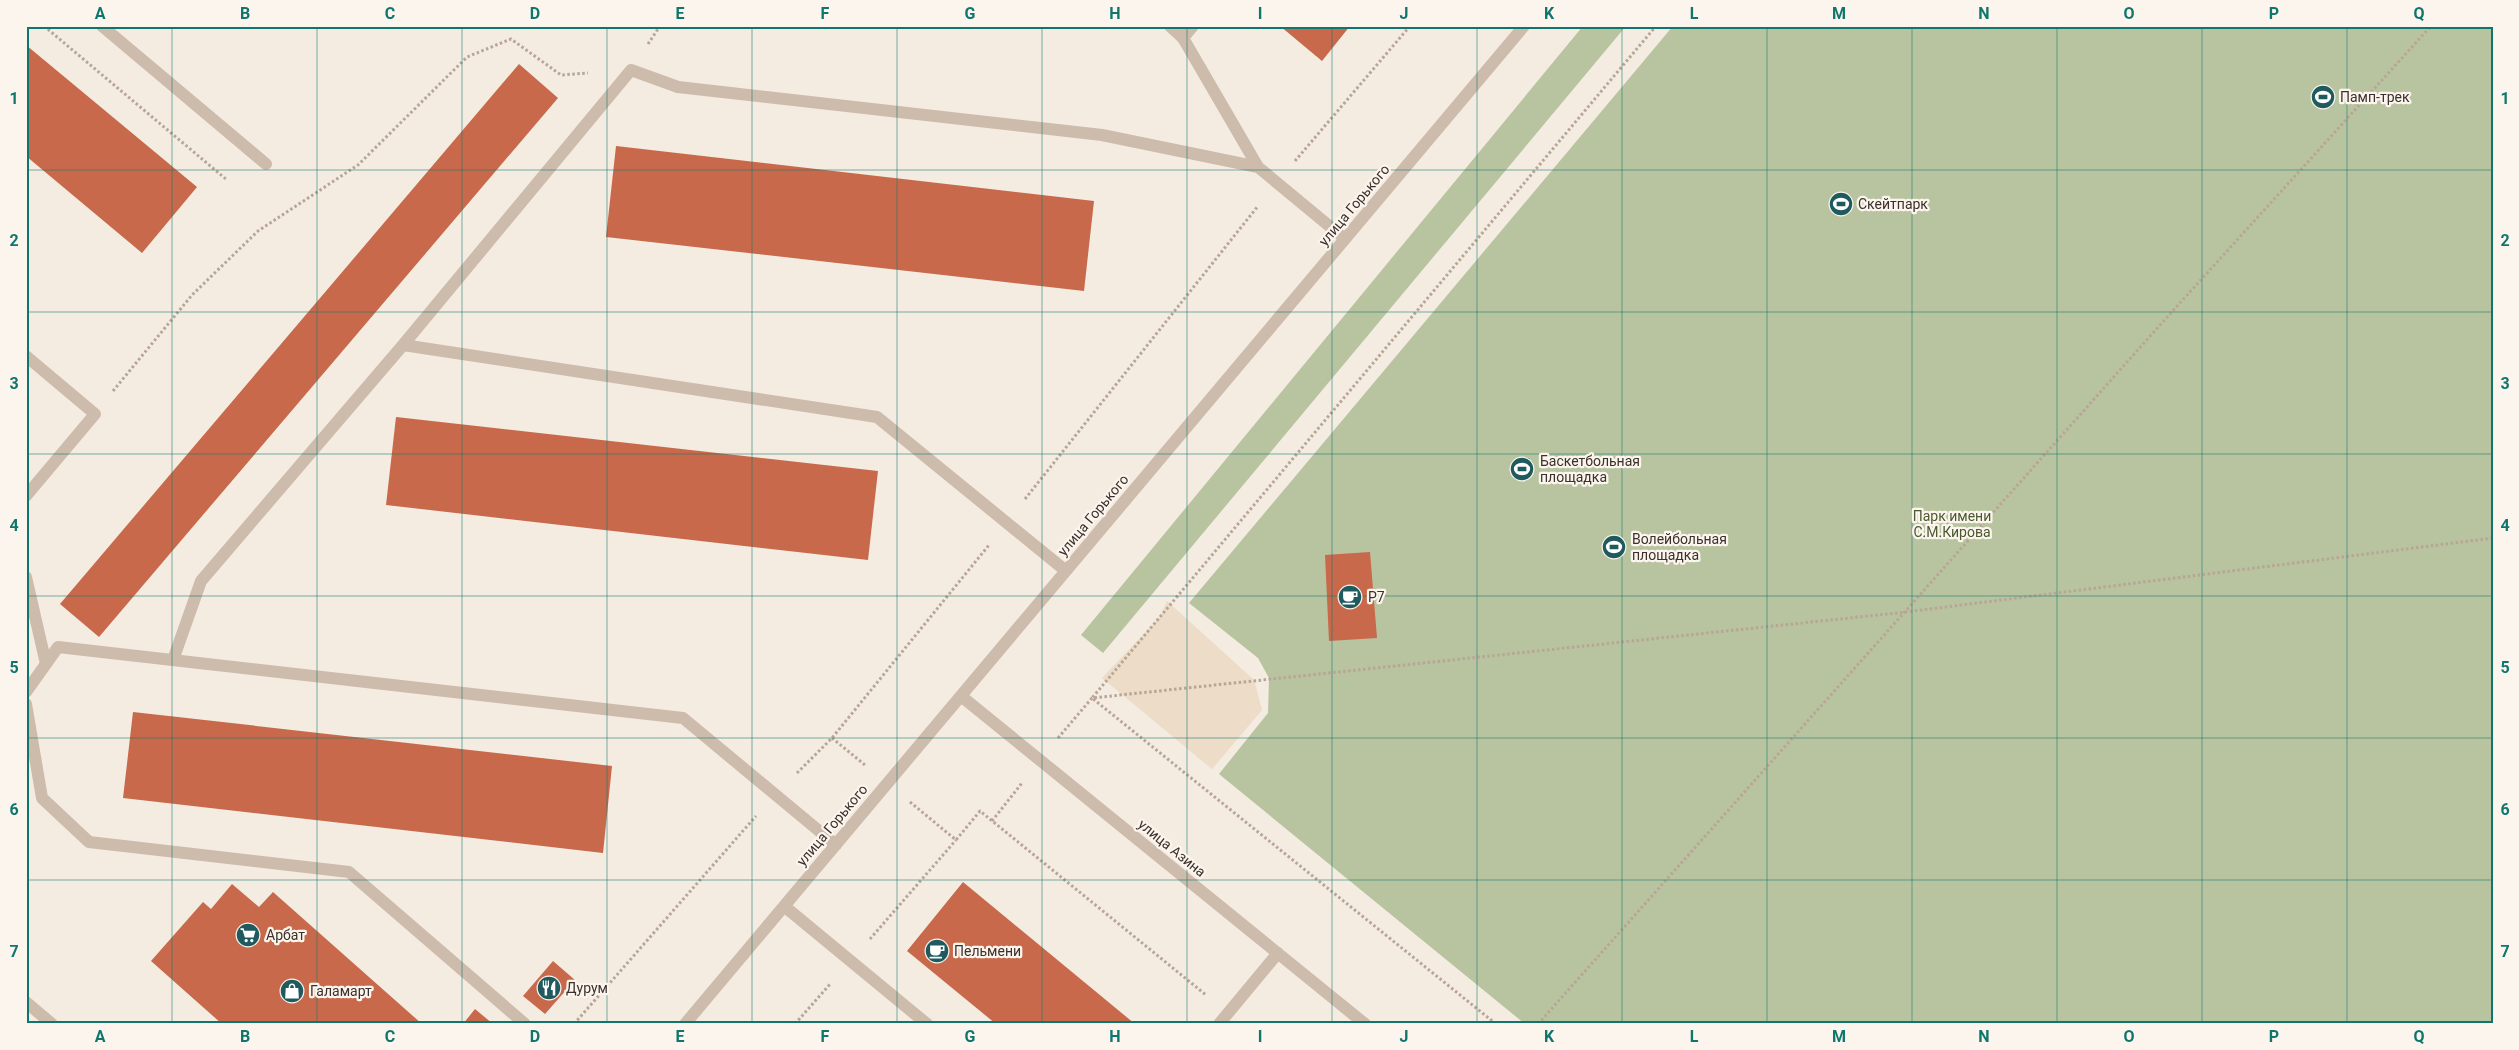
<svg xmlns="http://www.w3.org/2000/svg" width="2519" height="1050" font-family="Roboto,sans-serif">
<rect width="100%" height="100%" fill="#f4ebe1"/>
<path fill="#b8c4a0" d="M1583 26H1626L1103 653 1081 635Z
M1673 26H2493V1024H1525L1219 774 1268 713 1269 678 1258 658 1189 603Z"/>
<path fill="#ecdcc8" d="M1167 601 1254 680 1262 710 1212 769 1102 678 1160 617Z"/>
<path fill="#c8694b" d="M1280 26H1350L1322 61Z
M26 45 197 187 142 253 26 156Z
M519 64 558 98 99 637 60 604Z
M616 146 1094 201 1084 291 606 237Z
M396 417 878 471 868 560 386 505Z
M1370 552 1377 638 1329 641 1325 555Z
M133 712 612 766 603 853 123 798Z
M963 882 1135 1024H996L907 951Z
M232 884 259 907 273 892 422 1024H222L151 961 203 902 211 909Z
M553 961 575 980 545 1014 523 996Z
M475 1009 493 1024H463Z"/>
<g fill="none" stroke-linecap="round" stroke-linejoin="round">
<path stroke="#b9a596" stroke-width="3" stroke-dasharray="2.5 2.5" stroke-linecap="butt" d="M44 26 227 180
M648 44 660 26
M1295 161 1410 26
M113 391 192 295 258 231 358 165 467 57 511 39 561 75 588 73
M1025 499 1258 206
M832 738 865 765
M1058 738 1092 698 1906 612 2493 538
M797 773 832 738 989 545
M910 802 956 840 980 811 1206 995
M992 821 1022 783
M870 939 956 840
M574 1024 756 816
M795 1024 831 983
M1496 1024 1092 698 1656 26
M1538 1024 2160 325 2431 26"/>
<path stroke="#cdbbac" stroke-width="12" d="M102 26 266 164
M1170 26 1183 38 1258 167
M1183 38 1193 26
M403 345 877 417 1066 571
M26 356 95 414 26 496
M26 577 46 664
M173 660 201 581 403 345 631 70 678 87 1102 135 1258 167 1345 239
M26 692 58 647 683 718 836 845
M961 696 1365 1024
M26 704 42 798 89 842 349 872 525 1024
M784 906 927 1024
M26 1002 52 1024
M685 1024 1524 26
M1219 1024 1278 953"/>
</g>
<path fill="none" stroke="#0f766e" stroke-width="1" stroke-opacity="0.55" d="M172 26V1024M317 26V1024M462 26V1024M607 26V1024M752 26V1024M897 26V1024M1042 26V1024M1187 26V1024M1332 26V1024M1477 26V1024M1622 26V1024M1767 26V1024M1912 26V1024M2057 26V1024M2202 26V1024M2347 26V1024M26 170H2493M26 312H2493M26 454H2493M26 596H2493M26 738H2493M26 880H2493"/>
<defs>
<g id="stadium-disc" transform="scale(1.25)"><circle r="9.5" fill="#1f5a5e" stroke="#fbf5ee"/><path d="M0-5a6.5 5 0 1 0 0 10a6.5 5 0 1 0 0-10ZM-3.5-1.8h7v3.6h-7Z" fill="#fff"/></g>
<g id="cafe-disc" transform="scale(1.25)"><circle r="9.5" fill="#1f5a5e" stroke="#fbf5ee"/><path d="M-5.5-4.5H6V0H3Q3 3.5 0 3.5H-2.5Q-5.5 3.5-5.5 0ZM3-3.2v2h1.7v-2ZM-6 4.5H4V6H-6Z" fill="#fff"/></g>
<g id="supermarket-disc" transform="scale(1.25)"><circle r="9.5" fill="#1f5a5e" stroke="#fbf5ee"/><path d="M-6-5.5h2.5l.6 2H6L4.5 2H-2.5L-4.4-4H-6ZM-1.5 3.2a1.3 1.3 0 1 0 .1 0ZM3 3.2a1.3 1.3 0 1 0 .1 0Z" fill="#fff"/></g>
<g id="restaurant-disc" transform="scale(1.25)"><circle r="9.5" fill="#1f5a5e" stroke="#fbf5ee"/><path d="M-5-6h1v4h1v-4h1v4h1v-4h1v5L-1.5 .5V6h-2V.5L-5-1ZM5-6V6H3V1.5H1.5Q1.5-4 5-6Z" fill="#fff"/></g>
<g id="shop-disc" transform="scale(1.25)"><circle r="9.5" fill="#1f5a5e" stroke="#fbf5ee"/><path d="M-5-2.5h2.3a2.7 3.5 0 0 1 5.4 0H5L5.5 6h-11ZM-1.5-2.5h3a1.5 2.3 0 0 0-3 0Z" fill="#fff"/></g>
</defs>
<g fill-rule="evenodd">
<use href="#stadium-disc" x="2323" y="97"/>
<use href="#stadium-disc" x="1841" y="204"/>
<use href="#stadium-disc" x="1522" y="469"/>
<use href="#stadium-disc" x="1614" y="547"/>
<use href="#cafe-disc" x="1350" y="597"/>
<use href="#supermarket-disc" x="248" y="935"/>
<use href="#cafe-disc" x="937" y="951"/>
<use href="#restaurant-disc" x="549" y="988"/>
<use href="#shop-disc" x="292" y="991"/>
</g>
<g text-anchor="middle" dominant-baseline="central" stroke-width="4.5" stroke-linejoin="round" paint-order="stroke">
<g font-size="14" fill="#3b302b" stroke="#fbf5ee" text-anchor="start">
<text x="2340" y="97">Памп-трек</text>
<text x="1858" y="204">Скейтпарк</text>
<text x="1540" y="461">Баскетбольная<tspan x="1540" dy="16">площадка</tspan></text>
<text x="1632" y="539">Волейбольная<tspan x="1632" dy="16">площадка</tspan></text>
<text x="1368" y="597">Р7</text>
<text x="266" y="935">Арбат</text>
<text x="954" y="951">Пельмени</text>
<text x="566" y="988">Дурум</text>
<text x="310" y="991">Галамарт</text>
</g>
<g font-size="14" fill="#3b302b" stroke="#fbf5ee">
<text transform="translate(1354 205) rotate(-50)">улица Горького</text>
<text transform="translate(1093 515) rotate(-50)">улица Горького</text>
<text transform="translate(832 825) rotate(-50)">улица Горького</text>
<text transform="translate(1172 848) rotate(39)">улица Азина</text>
</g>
<g font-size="14" fill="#4a5a2e" stroke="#fbf5ee">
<text x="1952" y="516">Парк имени<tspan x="1952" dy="16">С.М.Кирова</tspan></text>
</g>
</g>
<rect width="2519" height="1050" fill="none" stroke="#fbf5ee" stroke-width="55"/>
<rect x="28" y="28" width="2464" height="994" fill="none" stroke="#0f766e" stroke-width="2"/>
<g font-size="16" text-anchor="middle" font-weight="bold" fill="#0f766e">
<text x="100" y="19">A</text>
<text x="245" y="19">B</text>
<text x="390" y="19">C</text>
<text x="535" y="19">D</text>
<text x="680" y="19">E</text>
<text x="825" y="19">F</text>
<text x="970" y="19">G</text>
<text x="1115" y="19">H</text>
<text x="1260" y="19">I</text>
<text x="1404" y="19">J</text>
<text x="1549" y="19">K</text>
<text x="1694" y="19">L</text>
<text x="1839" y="19">M</text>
<text x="1984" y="19">N</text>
<text x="2129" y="19">O</text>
<text x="2274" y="19">P</text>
<text x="2419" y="19">Q</text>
<text x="14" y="104">1</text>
<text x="2505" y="104">1</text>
<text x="14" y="246">2</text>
<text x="2505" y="246">2</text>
<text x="14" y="389">3</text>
<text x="2505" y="389">3</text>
<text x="14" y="531">4</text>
<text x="2505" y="531">4</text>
<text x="14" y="673">5</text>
<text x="2505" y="673">5</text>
<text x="14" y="815">6</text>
<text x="2505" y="815">6</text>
<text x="14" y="957">7</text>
<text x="2505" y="957">7</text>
<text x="100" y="1042">A</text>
<text x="245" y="1042">B</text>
<text x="390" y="1042">C</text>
<text x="535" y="1042">D</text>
<text x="680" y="1042">E</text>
<text x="825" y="1042">F</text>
<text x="970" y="1042">G</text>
<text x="1115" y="1042">H</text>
<text x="1260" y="1042">I</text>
<text x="1404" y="1042">J</text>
<text x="1549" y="1042">K</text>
<text x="1694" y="1042">L</text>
<text x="1839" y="1042">M</text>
<text x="1984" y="1042">N</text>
<text x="2129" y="1042">O</text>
<text x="2274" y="1042">P</text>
<text x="2419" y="1042">Q</text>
</g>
</svg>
